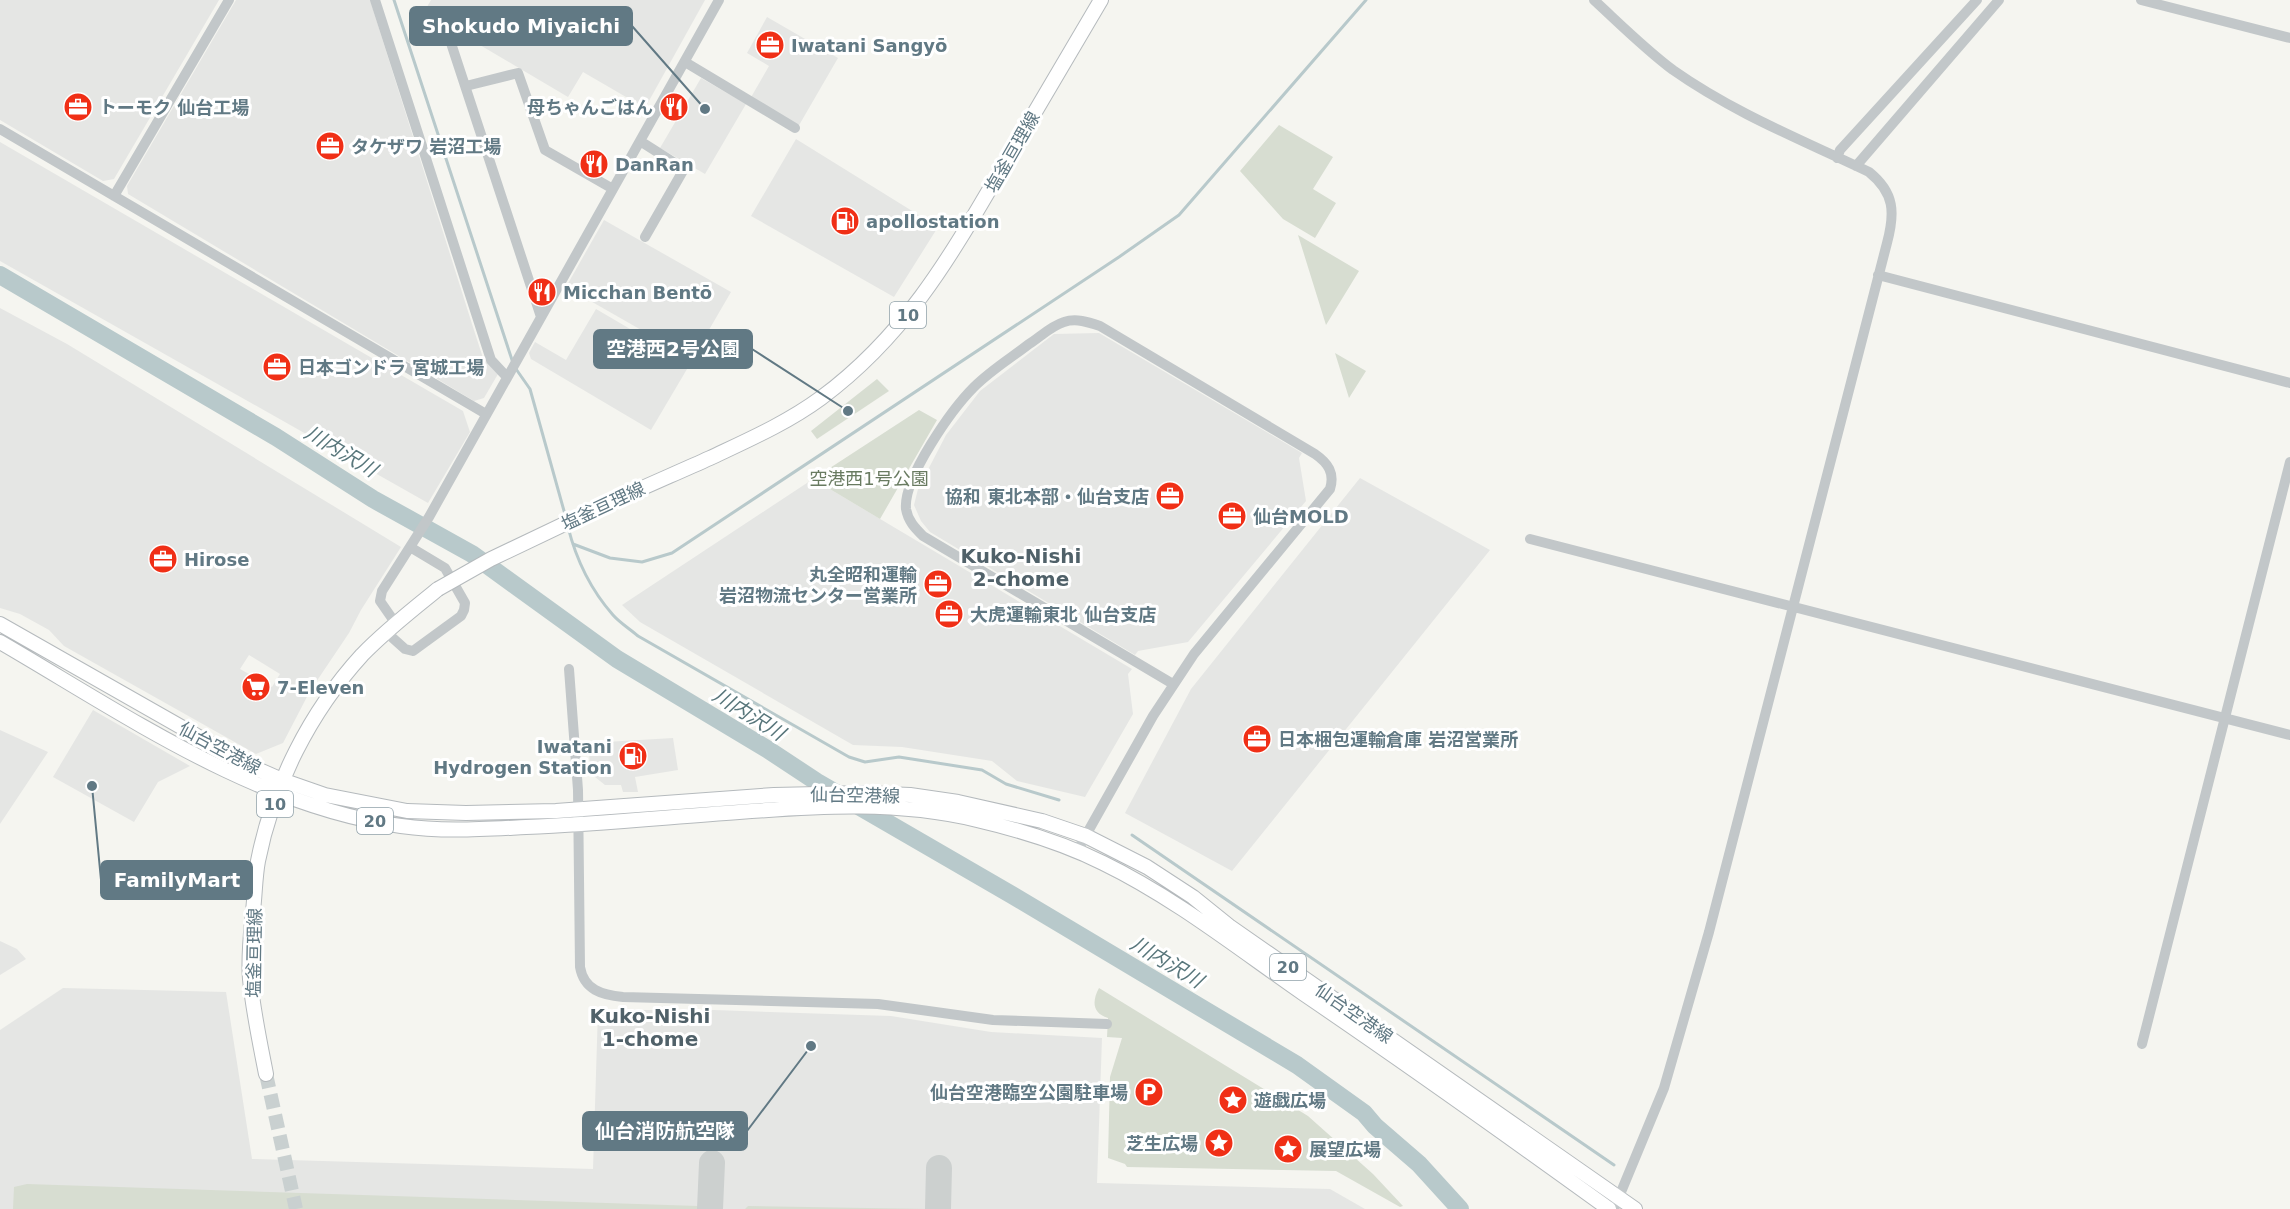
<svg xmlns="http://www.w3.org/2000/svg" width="2290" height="1209" font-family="'DejaVu Sans','Noto Sans JP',sans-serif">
<rect width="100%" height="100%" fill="#f5f5f0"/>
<path fill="#e5e6e4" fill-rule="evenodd" d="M0 0H219L114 179 103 181 0 120Z
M236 0H370L472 324 483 358 498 374 484 398 474 401 128 194 127 186Z
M431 0H705L645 108 583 72 568 97 424 12Z
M767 17 838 58 798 127 750 99 769 66 747 53Z
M701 78 746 104 705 174 660 148Z
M796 139 938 227 894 297 751 216Z
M0 142 463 411 470 432 428 503 0 261Z
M604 220 731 292 692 359 566 287Z
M0 308 67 344 401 547 361 610 349 633 310 691 283 743 256 754 64 646 49 630 20 614 0 608ZM249 655 280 674 272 687 240 669Z
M596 309 690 364 651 430 531 359 529 353 535 342 566 360Z
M1099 333 1302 453 1299 458 1306 501 1188 642 1138 651 1135 655 930 532 921 521 914 505 918 489 946 435 980 391 1054 334Z
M1360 478 1490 550 1232 871 1125 813 1191 689Z
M813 479 1132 669 1128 674 1133 714 1085 797 1017 781 992 761 902 747 853 745 640 622 622 605Z
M93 710 190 766 158 782 134 822 53 777Z
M0 730 48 752 0 824Z
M673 738 678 770 635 777 638 792H623L621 785H605L590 773 589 743Z
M0 941 17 949 26 959 0 975Z
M63 988 226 992 252 1159 593 1169 598 1010H714L891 1016 991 1032 1102 1038 1097 1183 1330 1189 1365 1209H0V1030Z"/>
<path fill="#d7ddd1" d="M1279 125 1333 157 1313 189 1336 203 1315 238 1283 219 1240 171Z
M1298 235 1359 271 1326 325Z
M1335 353 1366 371 1349 398Z
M877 379 889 391 817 439 811 431Z
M919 410 937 420 880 519 813 479Z
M1099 988 1308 1116 1373 1174 1403 1206 1400 1207 1336 1171 1127 1167 1125 1164 1108 1158 1110 1077 1122 1038 1107 1037 1108 1018C1092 1013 1092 1001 1099 988Z
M27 1184 698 1206V1209H13L14 1187Z
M748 1206 928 1209H745Z"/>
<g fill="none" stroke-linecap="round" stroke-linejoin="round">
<path stroke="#b8c9cb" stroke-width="3" d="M394 0 513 363
M516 369 530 389 566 518
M568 527C576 559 591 590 613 615 620 623 630 629 638 636L849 757 865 762 899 757 982 770 1006 784 1059 800
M573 544 610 558 642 562 672 553 1119 257 1179 215 1366 0
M1132 835 1614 1165"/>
<path stroke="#b8c9cb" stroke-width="18" d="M0 275 276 437 373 499 472 554 617 659 767 749 817 782 1012 895 1297 1065 1364 1113 1375 1126 1419 1164 1460 1209"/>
<path stroke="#ccd0cf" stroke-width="26" d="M710 1209 712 1163
M938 1209 939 1168"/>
<path stroke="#c9d0d0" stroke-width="14" stroke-dasharray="14 7" stroke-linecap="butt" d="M266 1074 296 1209"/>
<g stroke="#b5babd" stroke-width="16">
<path id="major" d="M598 508C635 491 672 475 710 458 748 440 787 423 821 398 906 335 950 257 1002 168 1035 112 1068 56 1101 0
M0 624 248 765 282 780 325 795 407 811 466 813 556 811 774 795 863 793 910 795 958 802 1042 821 1086 836 1147 867 1193 897 1229 926 1635 1209
M0 642C124 714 257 807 401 826 443 832 484 829 526 827 597 824 668 817 739 812 819 806 899 801 977 820 1020 830 1063 843 1103 863 1175 898 1239 949 1304 994 1407 1064 1508 1136 1609 1209
M266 1074C260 1043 253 1011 250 979 248 957 251 933 253 911 255 894 255 877 258 861 273 785 310 712 362 655 385 631 412 610 438 589"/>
</g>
<path stroke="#c2c7c9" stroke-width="10" d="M375 0 491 360 507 377
M1594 0C1620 24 1645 49 1673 70 1734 113 1802 140 1869 172 1895 193 1895 213 1887 243L1709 932 1664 1088 1614 1209
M2141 0 2290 38
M448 34 541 317
M685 62 795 128
M466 86 518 73 545 150 613 189
M0 129 486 414
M640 141 684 169 645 237
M1837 158 1840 150 1977 0
M1856 166 1999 0
M114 196 229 0
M1878 275 2290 383
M1530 539 2290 735
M396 624 380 601 382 591 429 517 719 0
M386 632 405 649 413 651 461 616 464 610 465 603 445 568 410 547
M569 669 578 790 580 967C584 990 602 995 623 997L878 1004 993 1020 1107 1024
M1077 851 1153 716 1194 654 1330 489C1335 473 1328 463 1315 454L1100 326C1088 322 1076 318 1064 322 1051 326 1040 337 1029 344 1011 358 991 370 974 387 952 409 903 478 906 509 908 521 915 528 923 536L1173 684
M2142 1044 2290 462"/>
<use href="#major" stroke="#fff" stroke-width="14"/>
<g stroke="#b5babd" stroke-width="16" stroke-linecap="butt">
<path id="major-bridge" d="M438 589 491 559 598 508"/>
</g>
<use href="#major-bridge" stroke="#fff" stroke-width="14"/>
</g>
<defs>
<g id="office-disc" transform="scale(1.5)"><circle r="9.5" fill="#f02f16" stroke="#fff"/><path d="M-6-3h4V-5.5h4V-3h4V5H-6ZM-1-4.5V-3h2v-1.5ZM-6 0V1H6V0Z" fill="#fff"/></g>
<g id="restaurant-disc" transform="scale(1.5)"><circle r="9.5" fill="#f02f16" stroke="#fff"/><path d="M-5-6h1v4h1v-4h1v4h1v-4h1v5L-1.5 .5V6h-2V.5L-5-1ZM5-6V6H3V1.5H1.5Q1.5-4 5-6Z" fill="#fff"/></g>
<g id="fuel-disc" transform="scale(1.5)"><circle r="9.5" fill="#f02f16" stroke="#fff"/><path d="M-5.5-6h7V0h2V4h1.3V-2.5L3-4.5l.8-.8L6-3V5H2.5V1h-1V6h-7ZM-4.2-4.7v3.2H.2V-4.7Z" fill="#fff"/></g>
<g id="supermarket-disc" transform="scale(1.5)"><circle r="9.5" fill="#f02f16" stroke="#fff"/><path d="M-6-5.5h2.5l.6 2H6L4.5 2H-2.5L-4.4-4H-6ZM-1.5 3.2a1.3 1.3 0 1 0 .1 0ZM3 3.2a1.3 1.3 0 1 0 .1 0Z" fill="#fff"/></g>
<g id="parking-disc" transform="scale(1.5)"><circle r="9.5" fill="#f02f16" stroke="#fff"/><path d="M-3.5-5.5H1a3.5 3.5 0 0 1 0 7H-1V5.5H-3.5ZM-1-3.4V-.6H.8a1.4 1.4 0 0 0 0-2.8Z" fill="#fff"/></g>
<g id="sight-disc" transform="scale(1.5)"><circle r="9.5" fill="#f02f16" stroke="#fff"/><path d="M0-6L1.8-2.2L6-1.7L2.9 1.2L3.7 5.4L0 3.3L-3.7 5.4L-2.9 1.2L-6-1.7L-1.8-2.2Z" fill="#fff"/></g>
</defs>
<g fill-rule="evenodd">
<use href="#office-disc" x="770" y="45"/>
<use href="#office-disc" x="78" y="107"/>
<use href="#restaurant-disc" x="674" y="107"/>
<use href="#office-disc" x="330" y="146"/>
<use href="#restaurant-disc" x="594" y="164"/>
<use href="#fuel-disc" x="845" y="221"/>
<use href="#restaurant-disc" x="542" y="292"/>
<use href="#office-disc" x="277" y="367"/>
<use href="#office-disc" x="1170" y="496"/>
<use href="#office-disc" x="1232" y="516"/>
<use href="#office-disc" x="163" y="559"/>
<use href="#office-disc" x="938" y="584"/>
<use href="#office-disc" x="949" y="614"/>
<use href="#supermarket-disc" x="256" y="687"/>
<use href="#office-disc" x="1257" y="739"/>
<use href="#fuel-disc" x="633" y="756"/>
<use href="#parking-disc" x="1149" y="1092"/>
<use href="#sight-disc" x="1233" y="1100"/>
<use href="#sight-disc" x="1219" y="1143"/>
<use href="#sight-disc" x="1288" y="1149"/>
</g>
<g text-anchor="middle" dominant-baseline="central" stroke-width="6" stroke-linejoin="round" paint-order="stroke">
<g fill="#fff" stroke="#90a1a9" stroke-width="1.5">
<rect x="890" y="302" width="36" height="26" rx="4.5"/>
<rect x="257" y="791" width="36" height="26" rx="4.5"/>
<rect x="357" y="808" width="36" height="26" rx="4.5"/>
<rect x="1270" y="954" width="36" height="26" rx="4.5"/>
</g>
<g font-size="16" font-weight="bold" fill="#617984">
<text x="908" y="315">10</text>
<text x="275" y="804">10</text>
<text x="375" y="821">20</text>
<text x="1288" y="967">20</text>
</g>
<g font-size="18" font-weight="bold" fill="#617984" stroke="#fff" text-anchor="start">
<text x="791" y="45">Iwatani Sangyō</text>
<text x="99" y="107">トーモク 仙台工場</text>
<text x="653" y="107" text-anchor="end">母ちゃんごはん</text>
<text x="351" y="146">タケザワ 岩沼工場</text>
<text x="615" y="164">DanRan</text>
<text x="866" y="221">apollostation</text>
<text x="563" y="292">Micchan Bentō</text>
<text x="298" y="367">日本ゴンドラ 宮城工場</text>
<text x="1149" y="496" text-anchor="end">協和 東北本部・仙台支店</text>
<text x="1253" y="516">仙台MOLD</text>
<text x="184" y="559">Hirose</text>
<text x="917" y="574" text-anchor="end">丸全昭和運輸<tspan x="917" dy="21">岩沼物流センター営業所</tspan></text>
<text x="970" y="614">大虎運輸東北 仙台支店</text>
<text x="277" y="687">7-Eleven</text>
<text x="1278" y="739">日本梱包運輸倉庫 岩沼営業所</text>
<text x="612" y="746" text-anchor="end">Iwatani<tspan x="612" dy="21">Hydrogen Station</tspan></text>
<text x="1128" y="1092" text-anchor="end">仙台空港臨空公園駐車場</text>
<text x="1254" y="1100">遊戯広場</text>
<text x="1198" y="1143" text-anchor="end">芝生広場</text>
<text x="1309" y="1149">展望広場</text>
</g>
<g font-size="18" fill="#617984" stroke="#fff">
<text transform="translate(1012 152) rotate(-60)">塩釜亘理線</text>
<text transform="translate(603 506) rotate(-25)">塩釜亘理線</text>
<text transform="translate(220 748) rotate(28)">仙台空港線</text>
<text transform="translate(855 795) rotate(1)">仙台空港線</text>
<text transform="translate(254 953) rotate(-89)">塩釜亘理線</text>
<text transform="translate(1354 1013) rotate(35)">仙台空港線</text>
</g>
<g font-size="18" fill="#697b61" stroke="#fff">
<text x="869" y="478">空港西1号公園</text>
</g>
<g font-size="20" font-style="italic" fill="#58767b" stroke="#fff">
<text transform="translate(341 451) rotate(31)">川内沢川</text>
<text transform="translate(749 714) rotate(32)">川内沢川</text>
<text transform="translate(1167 962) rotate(31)">川内沢川</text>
</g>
<g font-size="20" font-weight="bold" fill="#506169" stroke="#fff">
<text x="1021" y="556">Kuko-Nishi<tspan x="1021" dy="23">2-chome</tspan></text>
<text x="650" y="1016">Kuko-Nishi<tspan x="650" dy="23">1-chome</tspan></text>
</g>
</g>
<path fill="none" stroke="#617984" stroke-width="2" d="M705 109L632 26M848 411L752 349M92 786L101 880M811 1046L747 1131"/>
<g fill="#617984" stroke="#fff" stroke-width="2">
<circle cx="705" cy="109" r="6"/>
<circle cx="848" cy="411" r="6"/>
<circle cx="92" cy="786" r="6"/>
<circle cx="811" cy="1046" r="6"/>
</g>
<g fill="#617984" stroke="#617984" stroke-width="2">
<rect x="410" y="7" width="222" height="38" rx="6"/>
<rect x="594" y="330" width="158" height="38" rx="6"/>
<rect x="101" y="861" width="151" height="38" rx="6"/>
<rect x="583" y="1112" width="164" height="38" rx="6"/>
</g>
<g font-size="20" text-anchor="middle" font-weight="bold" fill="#fff">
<text x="521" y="33">Shokudo Miyaichi</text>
<text x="673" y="356">空港西2号公園</text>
<text x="177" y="887">FamilyMart</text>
<text x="665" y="1138">仙台消防航空隊</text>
</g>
</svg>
